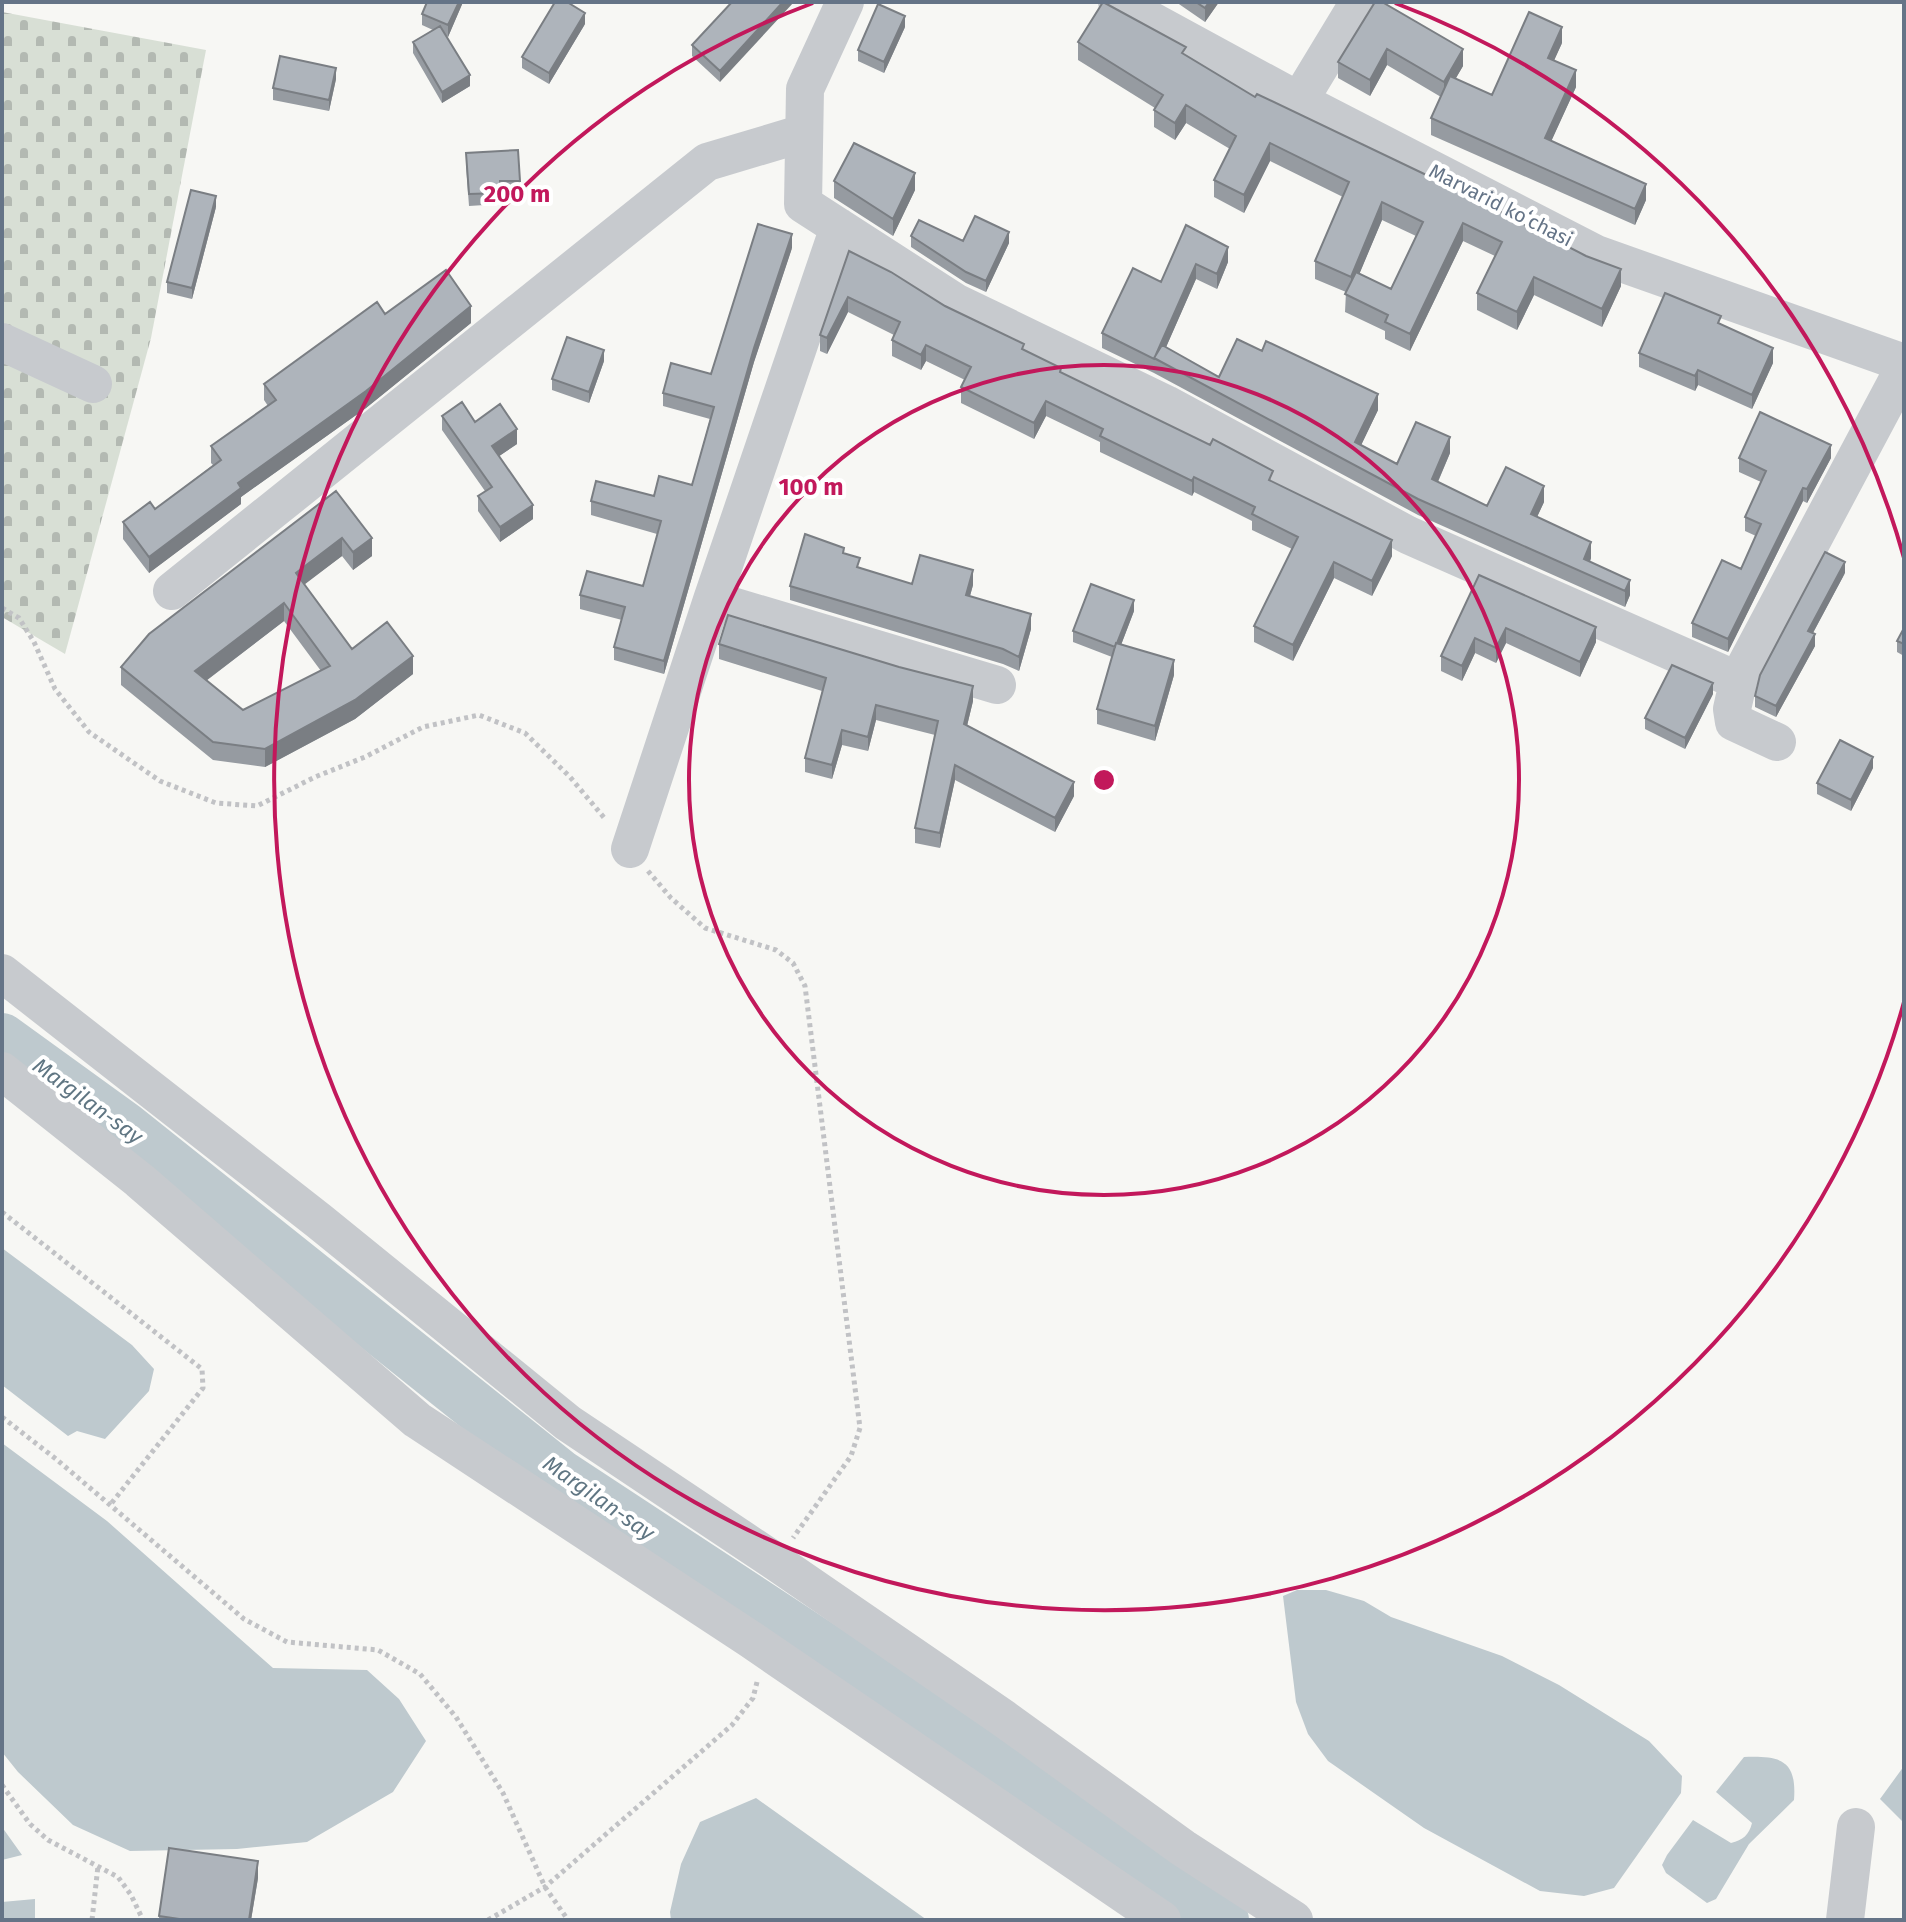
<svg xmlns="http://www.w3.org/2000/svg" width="1906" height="1922" font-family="'Fira Sans',sans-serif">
<defs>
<pattern id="cemetery-stones" width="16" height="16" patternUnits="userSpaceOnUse" patternTransform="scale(2)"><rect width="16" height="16" fill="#d8dfd5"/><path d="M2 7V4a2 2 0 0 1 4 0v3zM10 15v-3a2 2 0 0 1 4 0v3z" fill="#b3b9b2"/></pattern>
</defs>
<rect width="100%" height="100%" fill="#f7f7f4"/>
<path fill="url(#cemetery-stones)" d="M2 12 206 50 151 338 65 654 2 617Z"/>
<path fill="#bec9ce" d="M2 1248 132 1345 154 1369 149 1391 105 1439 77 1431 68 1436 2 1385Z
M2 1443 107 1521 273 1668 367 1670 399 1699 426 1741 393 1792 307 1842 237 1849 130 1851 73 1825 18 1772 2 1752Z
M1297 1590H1326L1364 1601 1391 1617 1502 1656 1559 1685 1649 1741 1682 1776 1681 1793 1614 1888 1584 1896 1540 1891 1424 1828 1328 1761 1308 1734 1296 1702 1283 1596Z
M1744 1757C1780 1756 1797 1759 1794 1800L1749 1844 1716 1899 1707 1903 1666 1873 1662 1865 1667 1855 1693 1820 1731 1843C1743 1840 1749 1835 1752 1823L1716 1792Z
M1904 1766V1823L1880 1799Z
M756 1798 927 1920H671L670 1912 681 1864 700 1822Z
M2 1827 22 1855 2 1860Z
M35 1899V1920H2V1902Z"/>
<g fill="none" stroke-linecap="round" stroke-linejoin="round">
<path stroke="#bec9ce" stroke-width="50" d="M2 1038 125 1127 561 1475 881 1685 1224 1920"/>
<path stroke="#c1c2c5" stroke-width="5" stroke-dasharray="4 4" stroke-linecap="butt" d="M2 608 19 618 34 642 55 689 89 732 160 781 216 803 257 806 315 777 365 757 423 727 479 715 525 733 570 777 606 820
M648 871 671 898 705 928 776 950 793 963 805 986 860 1428 851 1456 793 1538
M2 1212 202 1369 203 1388 110 1505
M2 1417 56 1459 244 1619 287 1642 378 1650 420 1674 456 1717 503 1793 545 1887 568 1920
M2 1785 30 1824 48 1840 118 1877 131 1895 143 1920
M92 1920 98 1866
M488 1920 545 1887 732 1725 753 1698 757 1682"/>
<path stroke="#c7cace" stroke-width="38" d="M845 2 805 89 803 204 955 302 1166 404 1408 535 1725 675 1739 678 1904 368
M1117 2 1299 101 1596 254 1904 363
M1299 101 1359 2
M2 342 93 384
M172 591 707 162 804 133
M712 600 997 685
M1739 678 1732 709 1734 722 1777 742
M630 849 712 600 839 227
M2 973 319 1221 568 1423 776 1562 1003 1718 1183 1848 1294 1920
M2 1071 139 1180 417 1420 750 1639 1162 1920
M1845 1920 1856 1827"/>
</g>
<path fill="#969ba1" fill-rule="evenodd" d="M427 2H463L448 37 446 36 470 86 442 103 413 53V42L433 30 422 25V14Z
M732 2 720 82 692 56V45Z
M1176 2H1219L1205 22Z
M1375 2 1463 66 1455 79 1492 95 1562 43 1554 60 1576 87 1551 141 1646 200 1635 225 1431 135V118L1441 97 1387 65 1370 96 1338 78V62Z
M585 24 549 84 522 68V57Z
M905 27 884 73 858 61V50Z
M1078 42 1186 55 1255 97 1621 286 1602 327 1534 295 1517 330 1477 310V293L1495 256 1463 241 1410 351 1385 339V331L1345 312 1346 292 1315 279V261L1343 197 1270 161 1244 213 1214 197V180L1230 149 1186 123 1175 140 1154 127V110L1155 108 1078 60ZM1382 220 1416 236 1391 289 1359 274Z
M336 79 329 111 273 100V88Z
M466 165 520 181V192H500V204L469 206Z
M834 181 915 190 893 236 834 198Z
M216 207 192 299 167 293V282Z
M1186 225 1228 262 1217 289 1196 279 1166 347 1219 377 1378 410 1361 445 1397 464 1450 453 1438 482 1487 506 1544 502 1537 517 1591 558 1590 562 1630 595 1625 607 1418 515 1154 373 1102 348V333L1161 282Z
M911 236 963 241 1009 243 986 292 966 283 911 247Z
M792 248 754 362 664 674 614 660V647L622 620 580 609V595L643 586 657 534 591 515V501L654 496 692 485 710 419 663 406V393L711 374Z
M849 251 1024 350 1061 373 1273 482 1392 556 1372 596 1334 578 1293 661 1254 642V626L1292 549 1252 530V521L1194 492 1192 496 1100 452V442L1046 416 1034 439 961 403V387L965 380 926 361 921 370 892 356V340L894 335 848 312 827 354 820 351V335Z
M385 314 471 323 366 408 241 497V504L149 573 123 539V522L155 509 213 465 211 463V446L268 406 264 400V384Z
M1721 324 1773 363 1752 409 1698 385 1695 391 1639 367V353Z
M604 361 589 403 552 390V379Z
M442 416 475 422 517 444 499 456 533 519 500 542 478 511V496L485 491 442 430Z
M1739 458H1831L1807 503 1803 501 1728 652 1692 637V623L1741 569 1756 536 1745 531V517L1761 482 1739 472Z
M336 491 372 556 353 570 342 556 304 584 352 649 413 674 355 719 265 767 213 760 121 685V667ZM284 621 321 671 243 710 206 681Z
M844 553 860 568 912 584 973 585 970 596 1031 629 1019 671 1003 664 790 600V586Z
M1845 573 1813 633 1815 646 1776 717 1755 707V696Z
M1479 575 1596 642 1580 677 1506 643 1496 663 1475 653 1462 681 1441 671V656Z
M1134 611 1121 645 1174 675 1155 741 1097 724V709L1112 657 1073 642V631Z
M1904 628V656L1897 652V641Z
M719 644 973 701 967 726 1074 796 1055 832 955 780 940 848 915 843V828L935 735 876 720 868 751 842 745 832 779 805 772V758L822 691 719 659Z
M1713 694 1685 749 1645 729V718Z
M1873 768 1851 811 1817 794V783Z
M258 1878 251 1920H159V1916Z"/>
<path fill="#7a7e83" d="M459 2H463L448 37V25Z
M783 2H794L720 82V71Z
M1209 2H1219L1205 22V8Z
M585 13V24L549 84V73Z
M905 16V27L884 73V62Z
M1562 27V43L1548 74V58Z
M1387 49V65L1370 96V80Z
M1463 49V66L1444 99V82Z
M336 68V79L329 111V100Z
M1576 70V87L1545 155V138Z
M470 75V86L442 103V92Z
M1186 105V123L1175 140V123Z
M1270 143V161L1244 213V195Z
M915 173V190L893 236V219Z
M1646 184V200L1635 225V209Z
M216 196V207L192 299V288Z
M1382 202V220L1351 294V277Z
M1463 223V241L1410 351V334Z
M1009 232V243L986 292V281Z
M792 234V248L754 362 664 674V661L754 348Z
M1228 247V262L1217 289V274Z
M1196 264V279L1160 361 1154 358Z
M1621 269V286L1602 327V309Z
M1534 277V295L1517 330V312Z
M848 297V312L827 354V338Z
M471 306V323L366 408 241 497V504L149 573V557L238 483Z
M926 345V361L921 370V355Z
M1773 348V363L1752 409V395Z
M604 350V361L589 403V392Z
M1698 370V385L1695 391V376Z
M1378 394V410L1355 458V442Z
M1046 401V416L1034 439V423Z
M517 429V444L492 461V446Z
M1450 437V453L1432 495V479Z
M1831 445V458L1807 503V489Z
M1194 477V492L1192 496V481Z
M1544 486V502L1531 530V514Z
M1803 488V501L1728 652V639Z
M533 505V519L500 542V527Z
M342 538V556L296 591V573Z
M372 538V556L353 570V552Z
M1392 540V556L1372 596V581Z
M1591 542V558L1585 573 1584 559Z
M1334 562V578L1293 661V645Z
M1845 562V573L1808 642V631Z
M973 570V585L966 610V595Z
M1630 580V595L1625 607V591Z
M1134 600V611L1116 658V647Z
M284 603V621L195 689V671Z
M1031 614V629L1019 671V657Z
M1596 627V642L1580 677V662Z
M1506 628V643L1496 663V648Z
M1815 634V646L1776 717V706Z
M1475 638V653L1462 681V666Z
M413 656V674L355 719 265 767V749Z
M1174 660V675L1155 741V726Z
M1713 683V694L1685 749V738Z
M973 686V701L964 738V724Z
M876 705V720L868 751V737Z
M842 730V745L832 779V765Z
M1873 757V768L1851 811V800Z
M955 765V780L940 848V833Z
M1074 782V796L1055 832V818Z
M258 1861V1878L251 1920H249Z"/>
<path fill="#aeb4bb" stroke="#7a7e83" stroke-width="2" fill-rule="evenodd" d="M427 2H459L448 25 422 14Z
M555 2H567L585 13 549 73 522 57Z
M732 2H783L720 71 692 45Z
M1103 2 1186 47 1182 53 1255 97 1257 94 1464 193 1586 256 1621 269 1602 309 1534 277 1517 312 1477 293 1502 242 1463 223 1410 334 1385 322 1388 315 1345 294 1356 272 1391 289 1423 222 1382 202 1351 277 1315 261 1349 182 1270 143 1244 195 1214 180 1236 136 1186 105 1175 123 1154 110 1163 95 1078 42Z
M1196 2H1209L1205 8Z
M1375 2H1382L1463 49 1444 82 1387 49 1370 80 1338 62Z
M878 4 905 16 884 62 858 50Z
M1529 12 1562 27 1548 58 1576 70 1545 138 1646 184 1635 209 1431 118 1450 76 1492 95Z
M440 26 470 75 442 92 413 42Z
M280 56 336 68 329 100 273 88Z
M854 143 915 173 893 219 834 181Z
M518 150 520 181H500V193L469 194 466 153Z
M191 190 216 196 192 288 167 282Z
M975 216 1009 232 986 281 966 272 911 236 919 220 963 241Z
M758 224 792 234 754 348 664 661 614 647 625 607 580 595 587 571 643 586 661 521 591 501 596 481 654 496 659 476 692 485 714 407 663 393 671 363 711 374Z
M1186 225 1228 247 1217 274 1196 264 1154 359 1102 333 1133 268 1161 282Z
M849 251 891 272 945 306 1024 344 1022 349 1061 368 1060 372 1210 445 1213 439 1273 471 1269 480 1392 540 1372 581 1334 562 1293 645 1254 626 1298 537 1252 514 1255 507 1194 477 1192 481 1100 436 1103 429 1046 401 1034 423 961 387 971 367 926 345 921 355 892 340 900 322 848 297 827 338 820 335Z
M446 270 471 306 366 391 238 483 241 488 149 557 123 522 150 502 155 509 221 460 211 446 276 400 264 384 377 302 385 314Z
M1665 293 1721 316 1718 323 1773 348 1752 395 1698 370 1695 376 1639 353Z
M567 337 604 350 589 392 552 379Z
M1237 339 1262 351 1266 341 1378 394 1355 442 1397 464 1416 422 1450 437 1432 479 1487 506 1506 467 1544 486 1531 514 1591 542 1584 559 1630 580 1625 591 1418 499 1154 358 1162 345 1219 377Z
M462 402 475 422 500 404 517 429 492 446 533 505 500 527 478 496 492 487 442 416Z
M1760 412 1831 445 1807 489 1803 488 1728 639 1692 623 1722 560 1741 569 1761 524 1745 517 1766 471 1739 458Z
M336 491 372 538 353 552 342 538 296 573 352 649 387 622 413 656 355 700 265 749 213 742 121 667 149 634ZM284 603 330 666 243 710 195 671Z
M805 534 844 548 843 553 860 558 857 567 912 584 920 555 973 570 966 595 1031 614 1019 657 1003 649 790 586Z
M1825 552 1845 562 1808 631 1815 634 1776 706 1755 696 1760 675Z
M1479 575 1596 627 1580 662 1506 628 1496 648 1475 638 1462 666 1441 656Z
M1091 584 1134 600 1117 643H1116L1115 647 1073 631Z
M728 615 899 667 973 686 964 724 1074 782 1055 818 955 765 940 833 915 828 938 721 876 705 868 737 842 730 832 765 805 758 826 678 719 644Z
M1904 628V644L1897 641Z
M1116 643 1174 660 1155 726 1097 709Z
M1672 665 1713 683 1685 738 1645 718Z
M1840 740 1873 757 1851 800 1817 783Z
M169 1848 258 1861 249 1920H186L159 1916Z"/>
<g fill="none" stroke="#c2185b" stroke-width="4">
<circle cx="1104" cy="780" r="415"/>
<path d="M1904 1002A830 830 0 1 1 813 3M1395 3A830 830 0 0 1 1904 558"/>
</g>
<g text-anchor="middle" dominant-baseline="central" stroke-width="8" stroke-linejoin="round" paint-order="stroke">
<g font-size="20" fill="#657487" stroke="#fff">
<text transform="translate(1501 205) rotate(27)">Marvarid koʻchasi</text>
</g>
<g font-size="22" font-style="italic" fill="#607683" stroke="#fff">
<text transform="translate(88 1101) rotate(36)">Margilan-say</text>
<text transform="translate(599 1498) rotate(35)">Margilan-say</text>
</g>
</g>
<circle cx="1104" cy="780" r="12" fill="#c2185b" stroke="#fff" stroke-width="4"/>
<g font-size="24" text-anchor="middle" font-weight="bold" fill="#c2185b" stroke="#fff" stroke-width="8" stroke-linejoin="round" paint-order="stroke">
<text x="517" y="202">200 m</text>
<text x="811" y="495">100 m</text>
</g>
<rect width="1906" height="1922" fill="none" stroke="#657487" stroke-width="8"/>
</svg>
